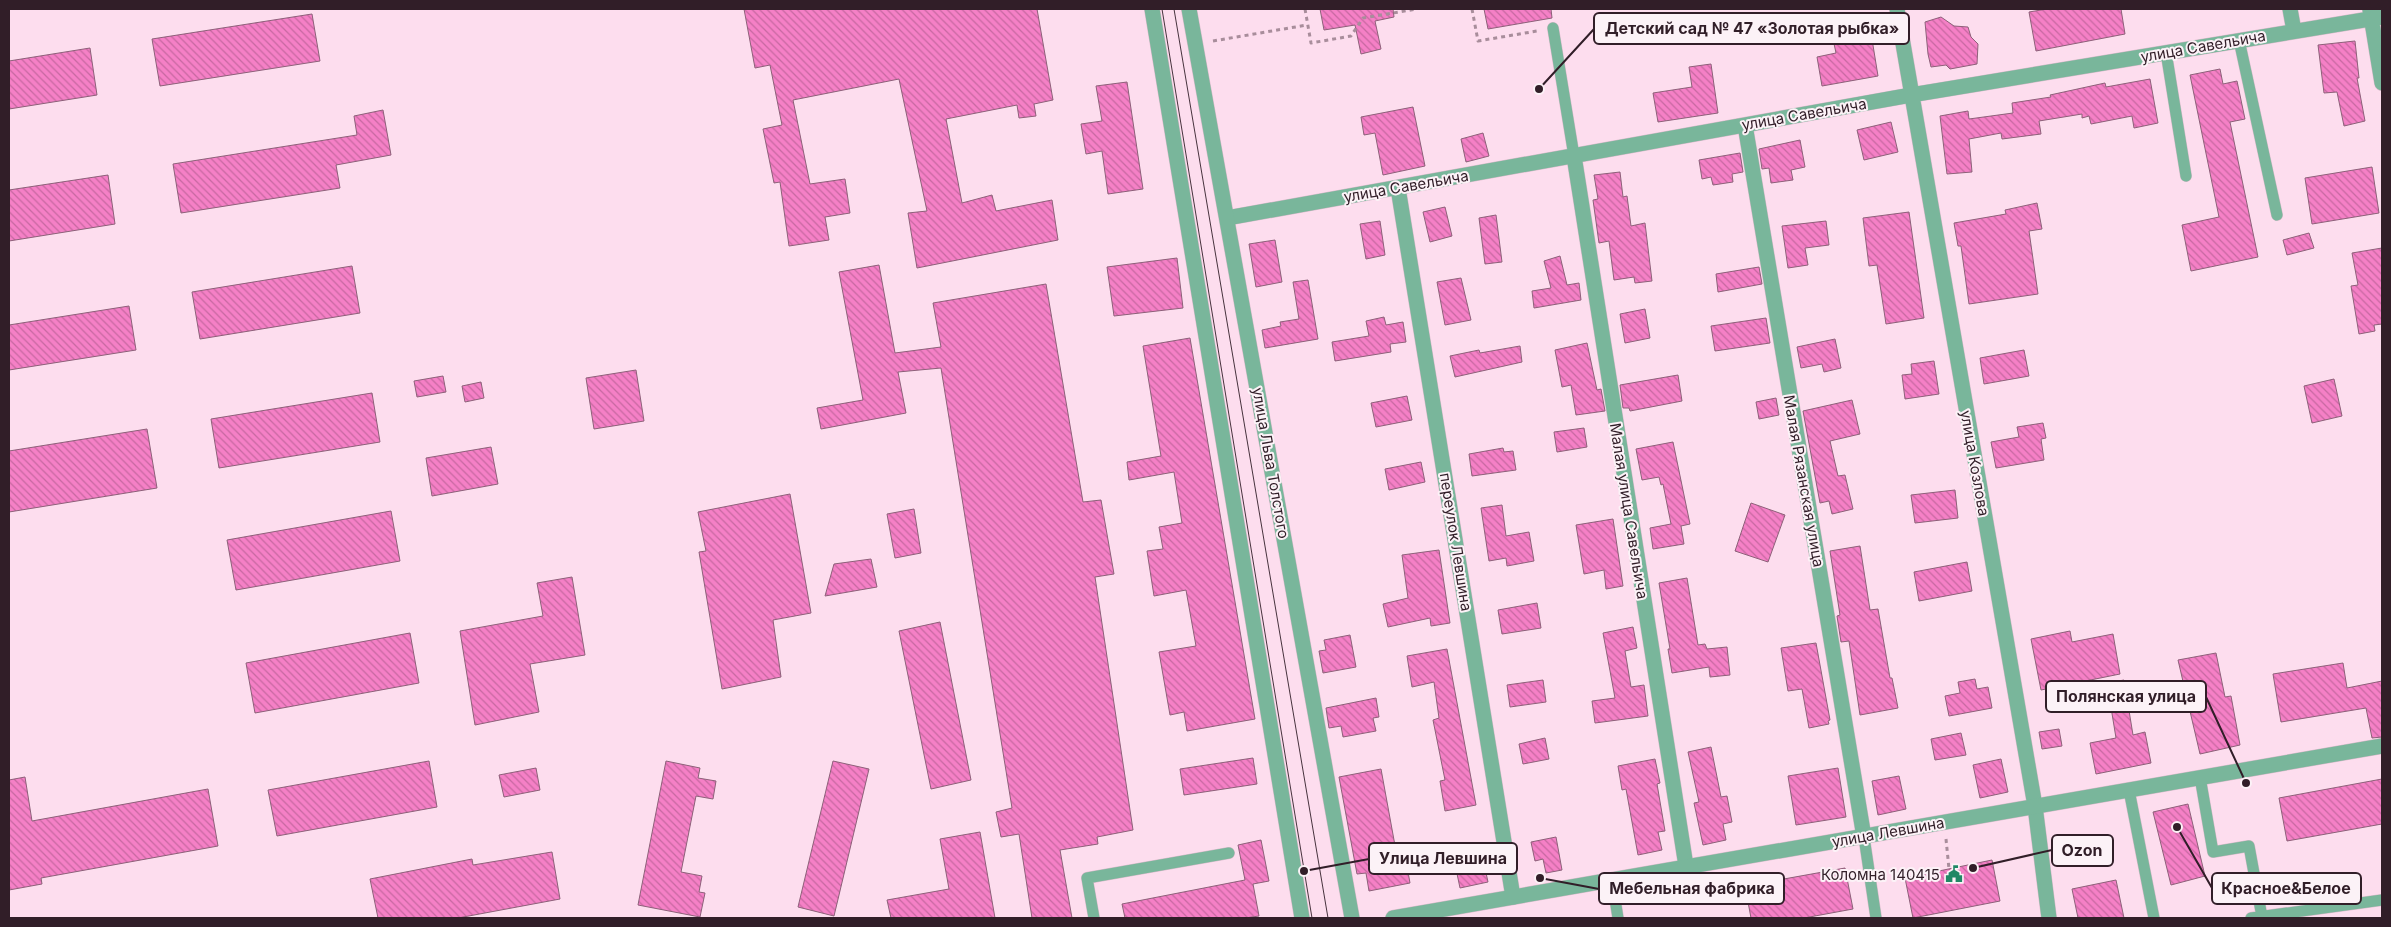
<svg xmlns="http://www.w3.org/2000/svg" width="2391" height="927" font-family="Inter,sans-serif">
<defs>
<pattern id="building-back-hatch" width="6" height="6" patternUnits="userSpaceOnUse" patternTransform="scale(1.25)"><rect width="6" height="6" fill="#f580c6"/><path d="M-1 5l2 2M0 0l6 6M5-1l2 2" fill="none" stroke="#c768a1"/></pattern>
</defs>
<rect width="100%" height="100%" fill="#fdddee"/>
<path fill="url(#building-back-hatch)" stroke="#8d6079" d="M744 9H1037L1053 100 1034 104 1036 116 1019 118 1017 105 946 119 962 203 992 195 996 211 1052 200 1058 240 917 268 908 213 927 211 899 79 793 100 810 184 845 179 850 213 825 217 829 240 789 246 780 182 774 183 763 129 782 125 770 65 755 68Z
M1320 9H1393L1394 17 1375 21 1381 49 1361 54 1355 25 1324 30Z
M1484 9H1551L1552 18 1488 29Z
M2047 9H2121L2125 34 2036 51 2029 12Z
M312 14 320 61 160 86 152 39Z
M1941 17 1954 26 1968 27 1971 37 1978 44 1977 64 1950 69 1946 65 1931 67 1928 54 1925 22Z
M1871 33 1878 76 1822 86 1817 57 1836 53 1833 39Z
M2355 41 2359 78H2357L2365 121 2344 126 2337 92 2324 93 2318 45Z
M90 48 97 95 9 109V61Z
M1711 64 1718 113 1658 122 1653 93 1692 87 1689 67Z
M2220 69 2223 84 2237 81 2245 119 2230 122 2258 257 2191 271 2182 225 2219 217 2190 75Z
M2150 79 2158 123 2134 128 2132 116 2091 124 2089 116 2082 118V114L2039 121 2041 134 2002 139 2001 133 1969 139 1972 172 1947 174 1940 116 1968 111 1969 119 2013 113 2012 103 2051 97 2050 95 2105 83 2106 87Z
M1127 82 1143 189 1108 194 1102 151 1086 154 1081 124 1102 121 1096 86Z
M1413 107 1425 166 1383 175 1375 133 1364 135 1361 117Z
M383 110 391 155 336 165 340 188 181 213 173 164 357 135 354 116Z
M1891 122 1898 152 1864 160 1857 130Z
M1483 133 1489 156 1466 162 1461 139Z
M1800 140 1805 167 1791 170 1793 180 1771 183 1769 168 1762 169 1759 149Z
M1740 153 1743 172 1732 174 1733 182 1713 185 1711 177 1702 179 1699 160Z
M2372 167 2379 213 2312 224 2305 178Z
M1620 172 1623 197 1627 196 1631 226 1645 223 1652 281 1635 283 1634 277 1614 280 1609 241 1599 243 1593 200 1598 199 1594 175Z
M108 175 115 224 9 241V190Z
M2037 203 2042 229 2029 231 2038 294 1969 304 1961 246H1958L1954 223 2006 214 2005 210Z
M1445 207 1452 236 1430 242 1423 212Z
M1909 212 1924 318 1886 324 1877 265 1869 266 1863 218Z
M1496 215 1502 262 1485 264 1479 218Z
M1380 221 1385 255 1366 259 1360 224Z
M1826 221 1829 245 1805 248 1808 265 1788 268 1782 226Z
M2309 233 2314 248 2287 255 2283 240Z
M1275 240 1282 282 1256 287 1249 244Z
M2382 248V324L2374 325 2375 331 2359 334 2351 286 2358 285 2352 253Z
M1560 256 1567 285 1579 283 1581 300 1534 308 1532 291 1551 288 1544 261Z
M1177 258 1183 308 1114 316 1107 267Z
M879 265 895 353 941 347 933 303 1046 284 1083 502 1101 500 1114 574 1095 577 1133 830 1097 837 1098 844 1060 850 1072 918H1032L1019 834 1001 837 996 812 1012 808 941 368 898 372 906 413 821 429 817 408 863 400 839 272Z
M352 266 360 313 200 339 192 292Z
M1759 267 1762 284 1718 292 1716 274Z
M1461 278 1471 320 1445 325 1437 282Z
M1308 280 1318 339 1265 348 1262 330 1281 326 1280 322 1299 319 1293 282Z
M129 306 136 350 9 370V325Z
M1645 309 1650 338 1625 343 1620 314Z
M1384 317 1386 325 1403 322 1406 342 1390 344 1391 352 1335 361 1332 342 1369 336 1366 321Z
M1766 318 1770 343 1715 351 1711 326Z
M1190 338 1255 719 1187 731 1184 712 1170 715 1159 652 1196 646 1186 590 1154 596 1147 551 1163 549 1159 527 1182 523 1174 472 1129 480 1127 462 1161 456 1143 346Z
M1835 339 1841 368 1824 372 1822 364 1801 368 1797 347Z
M1587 343 1597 390 1601 389 1605 411 1576 415 1571 385 1562 387 1555 350Z
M1520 346 1522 362 1455 377 1450 356 1479 350 1480 353Z
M2024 350 2029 376 1984 384 1980 358Z
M1934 361 1939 394 1905 399 1902 375 1912 374 1911 364Z
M636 370 644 421 594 429 586 378Z
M1678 375 1682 401 1630 411 1629 408H1623L1620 385Z
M443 376 446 392 417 397 414 381Z
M2334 379 2342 416 2312 423 2304 386Z
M481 382 484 398 465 402 462 386Z
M372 393 380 442 219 468 211 419Z
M1407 396 1412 420 1376 427 1371 403Z
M1776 398 1779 415 1759 419 1756 402Z
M1852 400 1860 434 1830 441 1838 476 1845 475 1853 509 1832 514 1829 501 1820 503 1803 411Z
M2043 423 2046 438 2041 439 2044 460 1996 468 1991 442 2019 437 2017 427Z
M1584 428 1587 447 1557 452 1554 432Z
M147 429 157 488 9 512V451Z
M1673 442 1690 524 1681 526 1684 544 1653 549 1650 528 1671 524 1663 484 1661 485 1659 477 1642 480 1636 449Z
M491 447 498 484 432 496 426 458Z
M1503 448 1504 452 1513 451 1516 470 1472 476 1469 454Z
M1421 462 1425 482 1389 490 1385 469Z
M1955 490 1958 518 1915 523 1911 495Z
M790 494 811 613 773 620 781 677 722 689 699 552 706 551 698 512Z
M1751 503 1785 515 1768 562 1735 551Z
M1502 505 1506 536 1529 532 1534 561 1507 566 1506 558 1489 561 1481 508Z
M914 509 921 553 895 558 887 514Z
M391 511 400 561 236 590 227 540Z
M1613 519 1623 586 1606 589 1604 570 1584 574 1576 525Z
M1860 546 1870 610 1878 609 1890 678H1892L1898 708 1860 715 1849 641 1841 642 1837 616 1840 615 1830 551Z
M1439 550 1450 623 1431 626 1430 618 1388 627 1383 604 1408 598 1402 555Z
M871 559 877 587 825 596 834 564Z
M1967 562 1972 591 1919 601 1914 572Z
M572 577 585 655 530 664 539 712 475 725 460 631 543 616 537 583Z
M1687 578 1698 645 1705 644 1707 649 1727 647 1730 675 1710 677 1709 667 1672 673 1668 649H1670L1659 583Z
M1537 603 1541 628 1502 634 1498 610Z
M940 622 971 780 931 789 899 631Z
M1633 627 1637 648 1625 651 1631 687 1644 685 1648 716 1595 723 1592 701 1615 698 1603 633Z
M2070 631 2072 642 2113 634 2120 674 2041 690 2031 639Z
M410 633 419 683 255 713 246 663Z
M1350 635 1356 667 1323 673 1319 651 1326 650 1324 640Z
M1816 643 1830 720 1828 721 1829 724 1809 728 1802 689 1788 691 1781 648Z
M1447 649 1476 805 1445 811 1440 781 1445 780 1433 720 1439 718 1434 682 1412 687 1407 656Z
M2216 653 2225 697 2231 696 2240 745 2200 754 2178 660Z
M2343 663 2347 688 2382 681V737L2372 738 2366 708 2281 722 2273 674Z
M1975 679 1977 689 1988 687 1992 708 1949 716 1945 696 1960 693 1958 682Z
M1543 680 1546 702 1510 707 1507 685Z
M2124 680 2133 735 2145 732 2151 763 2096 774 2090 743 2116 738 2107 683Z
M1376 698 1379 717 1373 718 1376 731 1343 737 1341 726 1329 728 1326 708Z
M2059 729 2062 746 2042 749 2039 732Z
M1961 733 1966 755 1935 760 1931 739Z
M1545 738 1549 759 1523 764 1519 744Z
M1711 747 1721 797 1727 796 1732 822 1723 824 1726 840 1703 845 1694 803 1699 802 1688 752Z
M1253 758 1257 784 1184 795 1180 769Z
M1655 759 1660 783 1657 784 1665 831 1658 832 1662 850 1638 855 1626 789 1622 790 1618 766Z
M2001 759 2008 792 1980 798 1973 765Z
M429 761 437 807 277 836 268 790Z
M666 761 700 768 698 778 716 781 713 799 696 796 681 872 702 876 699 892 705 893 700 917 638 905Z
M833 761 869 769 834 916 798 907Z
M536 768 540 790 504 797 499 775Z
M1838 768 1846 817 1796 825 1788 776Z
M1381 769 1396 851 1404 850 1410 883 1369 891 1366 873 1357 874 1339 777Z
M1899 776 1906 809 1878 815 1872 781Z
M25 777 32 821 208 789 218 846 41 878 42 884 9 890V780Z
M2382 779V824L2287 841 2279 798Z
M2188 804 2205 876 2171 885 2153 812Z
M980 832 995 918H891L887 900 949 889 940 839Z
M1556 837 1562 870 1546 873 1543 859 1535 861 1531 842Z
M1261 840 1269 881 1253 884 1259 916 1245 918H1125L1122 904 1245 880 1238 845Z
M552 852 560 899 458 918H378L370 879 472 859 473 865Z
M1483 859 1488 882 1460 888 1455 864Z
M1992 860 2000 901 1913 918 1905 878Z
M1845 868 1853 909 1804 918H1751L1745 886Z
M2116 880 2124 918H2078L2072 889Z"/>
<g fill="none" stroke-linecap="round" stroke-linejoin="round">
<g stroke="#d8bbca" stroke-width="12">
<path id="service" d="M1553 28 1574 156
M2239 40 2277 215
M2166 52 2186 176
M2200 777 2213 852 2249 846 2262 917
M2129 790 2154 918
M1864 837 1876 918
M1612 880 1618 918
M1094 918 1087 878 1229 853
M2251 918 2382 900"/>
</g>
<g stroke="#d8bbca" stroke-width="16">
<path id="minor" d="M1897 9 2035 806 2049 918
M2290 9 2294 31
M2370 10 2382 83
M1745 125 1864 837
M1574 156 1686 866
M1398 188 1513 897
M1227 218 1911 95 2382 17"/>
</g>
<g stroke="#d8bbca" stroke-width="16">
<path id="tertiary" d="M1152 9 1302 918
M1189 9 1352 918
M1393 918 2382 746"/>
</g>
<path stroke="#a88d9b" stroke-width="3" stroke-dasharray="4 4" stroke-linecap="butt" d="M1305 9 1311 43 1351 36 1363 18 1417 9
M1472 9 1478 41 1537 31
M1213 41 1307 25
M1946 839 1949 869"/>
<use href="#service" stroke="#79b69b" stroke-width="11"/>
<use href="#minor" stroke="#79b69b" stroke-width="15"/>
<use href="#tertiary" stroke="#79b69b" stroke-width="15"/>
<path stroke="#47323d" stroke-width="1" d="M1162 9 1312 918
M1174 9 1328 918"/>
</g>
<defs>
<g id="civic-bare" transform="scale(1.35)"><path d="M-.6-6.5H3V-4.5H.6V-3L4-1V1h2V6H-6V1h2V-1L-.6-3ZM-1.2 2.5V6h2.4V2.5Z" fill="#1f8865" stroke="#fcf2f7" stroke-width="2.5" paint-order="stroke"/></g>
</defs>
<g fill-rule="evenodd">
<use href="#civic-bare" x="1954" y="874"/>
</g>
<g text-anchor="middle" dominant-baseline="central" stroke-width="4" stroke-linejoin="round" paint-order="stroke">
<g font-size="15" fill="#311e28" stroke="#fcf2f7">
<text transform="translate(2203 46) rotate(-10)">улица Савельича</text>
<text transform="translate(1804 114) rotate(-10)">улица Савельича</text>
<text transform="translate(1406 186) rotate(-10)">улица Савельича</text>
<text transform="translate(1271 463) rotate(80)">улица Льва Толстого</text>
<text transform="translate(1975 463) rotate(80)">улица Козлова</text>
<text transform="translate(1804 481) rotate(80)">Малая Рязанская улица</text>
<text transform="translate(1629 511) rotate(81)">Малая улица Савельича</text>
<text transform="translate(1456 542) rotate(81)">переулок Левшина</text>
<text transform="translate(1888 832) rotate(-10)">улица Левшина</text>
</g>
<g font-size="15" fill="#311e28" stroke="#fcf2f7" text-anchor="end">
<text x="1940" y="874">Коломна 140415</text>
</g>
</g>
<path fill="none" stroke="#311e28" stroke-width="2" d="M1539 89L1594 29M2246 783L2206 697M1973 868L2052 850M1304 871L1369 859M2177 827L2212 888M1540 878L1599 889"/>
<g fill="#311e28" stroke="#fcf2f7" stroke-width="2">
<circle cx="1539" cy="89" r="5"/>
<circle cx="2246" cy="783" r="5"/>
<circle cx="1973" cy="868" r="5"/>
<circle cx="1304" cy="871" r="5"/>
<circle cx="2177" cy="827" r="5"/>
<circle cx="1540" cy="878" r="5"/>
</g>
<g fill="#fcf2f7" stroke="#311e28" stroke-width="2">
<rect x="1594" y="13" width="315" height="31" rx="5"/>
<rect x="2046" y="681" width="160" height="31" rx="5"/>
<rect x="2052" y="835" width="61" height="31" rx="5"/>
<rect x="1369" y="843" width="148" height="31" rx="5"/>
<rect x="2212" y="873" width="149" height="31" rx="5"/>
<rect x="1599" y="873" width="185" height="31" rx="5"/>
</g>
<g font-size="16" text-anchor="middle" font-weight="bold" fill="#311e28">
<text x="1752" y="34">Детский сад № 47 «Золотая рыбка»</text>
<text x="2126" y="702">Полянская улица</text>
<text x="2082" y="856">Ozon</text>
<text x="1443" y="864">Улица Левшина</text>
<text x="2286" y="894">Красное&amp;Белое</text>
<text x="1692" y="894">Мебельная фабрика</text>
</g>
<rect width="2391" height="927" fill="none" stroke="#311e28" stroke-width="20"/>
</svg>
